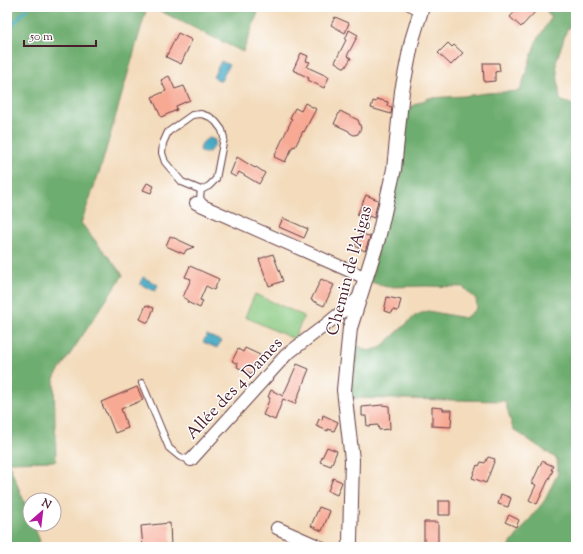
<svg xmlns="http://www.w3.org/2000/svg" width="583" height="554" font-family="'Sorts Mill Goudy',serif">
<rect width="100%" height="100%" fill="#fff"/>
<filter id="ink" filterUnits="userSpaceOnUse"><feTurbulence type="fractalNoise" baseFrequency=".025" numOctaves="2"/><feDisplacementMap in="SourceGraphic" scale="8" xChannelSelector="R" yChannelSelector="G"/><feConvolveMatrix kernelMatrix="1 2 1 2 8 2 1 2 1" color-interpolation-filters="sRGB"/></filter>
<filter id="wash" filterUnits="userSpaceOnUse"><feTurbulence type="fractalNoise" baseFrequency=".012" numOctaves="4" result="noise"/><feDisplacementMap in="SourceGraphic" scale="16" xChannelSelector="R" yChannelSelector="G"/><feGaussianBlur stdDeviation="0.9" result="paint"/><feColorMatrix in="noise" values="0 0 0 0 0 0 0 0 0 0 0 0 0 0 0 0 0 1.4 0 .05"/><feComposite in="paint" operator="in"/></filter>
<g filter="url(#wash)">
<rect width="100%" height="100%" fill="#f3dbbc"/>
<path fill="#89c981" stroke="#6a7456" d="M255 294 304 316 294 339 245 317Z"/>
<path fill="#6ead6f" stroke="#5c664d" d="M7 7H147L101 167 81 223 123 275 54 378 56 461 8 462 30 516V524H33L40 541 36 547H7Z
M152 7H260L243 52Z
M544 7H576V25L567 29 556 62 560 100 576 106V547H508L545 500 558 473 557 459 513 429 505 401 352 398 350 382 354 344 368 351 380 348 416 315 428 311 465 318 477 308 476 299 463 287 426 286 387 287 371 282 405 112 414 105 429 98 464 96 487 93 520 91 536 42 551 18Z"/>
<path fill="#41a7c1" stroke="#466376" d="M221 61 229 65 221 81 213 77Z
M210 138 215 140V145L209 152 203 153 200 150C201 144 204 139 210 138Z
M143 277 158 285 155 291 140 284Z
M207 335 221 341 217 348 203 342Z"/>
<g fill="none" stroke-linecap="round" stroke-linejoin="round">
<path stroke="#41a7c1" stroke-width="3" d="M7 31 28 7"/>
</g>
<g id="blocks">
<path fill="#f7a994" d="M519 7H531L536 11 521 27 510 17Z
M335 17 349 23 345 33 331 25Z
M349 30 358 35 347 56 351 58 345 68 335 62 346 40H345Z
M178 33 192 40 181 64 166 57Z
M448 43 452 47 454 45 463 53 451 65 438 53Z
M301 53 308 56 306 61 310 62 307 67 329 77 324 88 308 80 309 78 293 70Z
M483 63H499L500 71 495 72V81L484 82Z
M169 76 175 89 184 86 190 100 176 106 177 110 161 117 152 97 166 91 161 80Z
M377 99 388 102 387 106 392 107 391 114 371 108 373 101 376 102Z
M305 103 316 109 304 132 303 131 295 147 293 146 285 162 274 157 292 119 290 118 295 108 301 111Z
M340 111 358 120 361 128 358 134 354 135 350 133 349 131 334 124Z
M237 157 255 168 256 167 265 173 259 184 239 172 236 177 230 174Z
M147 183 154 186 151 193 143 190Z
M366 195 378 200 374 218 369 216 367 220 357 215Z
M283 218 308 229 304 238 279 227Z
M361 233 370 237 365 251 355 246Z
M170 236 194 247 186 250 184 254 166 246Z
M273 254 283 281 269 286 259 259Z
M190 266 219 279 214 290 206 286 200 300 203 301 200 308 187 302 188 300 183 297 191 279 185 277Z
M321 279 334 285 324 306 311 300Z
M387 297 401 300 398 311 393 310 392 313 384 311Z
M146 305 154 308 148 323 140 319Z
M245 348 260 355 252 374 237 367 238 364 232 361 238 349 243 352Z
M297 364 309 369 295 404 283 399 275 420 263 415 270 398 268 397 271 390 283 396Z
M137 387 143 400 121 409 128 428 115 433 107 413H106L101 402Z
M382 405 389 406 390 429 379 430 378 425 367 426 366 416H362V407Z
M432 407 443 408V410H452L451 427 432 426Z
M323 415 338 422 334 431 328 429V431L316 426 319 419 322 420Z
M327 447 337 451 331 466 320 462Z
M488 457 495 459 486 483 472 478 477 465 479 466 481 462 485 463Z
M542 461 553 466 551 470H553L537 504 529 500 536 485 532 483Z
M333 478 342 482 337 495 328 491Z
M501 494 511 498 508 507 498 504Z
M438 501H450V515H438Z
M319 507 330 511 322 531 311 526Z
M509 515 519 520 516 527 505 522Z
M424 522H438V547H424Z
M170 523 171 547H143L141 526Z"/>
</g>
</g>
<g filter="url(#ink)">
<use href="#blocks" fill-opacity="0" stroke="#633b41" stroke-width="1"/>
<g fill="none" stroke-linecap="round" stroke-linejoin="round">
<g stroke="#633b41" stroke-width="8">
<path id="service" d="M409 7 421 13
M201 190 182 182 165 162 162 153 163 143 168 132 192 115 201 114 210 117 216 122 222 130 224 138 216 179 209 186 201 190 200 198 205 205
M142 383 169 448 180 457 191 460"/>
</g>
<g stroke="#633b41" stroke-width="14">
<path id="minor" d="M196 203 366 278
M191 460 286 355 328 323 360 297
M277 528 320 547"/>
</g>
<g stroke="#633b41" stroke-width="16">
<path id="tertiary" d="M348 547 350 541 352 460 344 390 350 328 378 239 394 169 402 91 412 40 422 7"/>
</g>
<use href="#service" stroke="#fff" stroke-width="6"/>
<use href="#minor" stroke="#fff" stroke-width="12"/>
<use href="#tertiary" stroke="#fff" stroke-width="14"/>
</g>
</g>
<g text-anchor="middle" dominant-baseline="central" stroke-width="3" stroke-linejoin="round" paint-order="stroke">
<g font-size="17" fill="#4a1f2b" stroke="#fff">
<text transform="translate(350 271) rotate(-75)">Chemin de l'Aigas</text>
<text transform="translate(235 389) rotate(-47)">Allée des 4 Dames</text>
</g>
</g>
<rect width="583" height="554" fill="none" stroke="#fff" stroke-width="24"/>
<g transform="translate(42 512) rotate(28)"><circle r="19" fill="#ffffff" stroke="#b7a5aa"/>
<path d="M0-3L7 15L0 10L-7 15Z" fill="#b5179e"/>
<text y="-6" font-size="11" font-weight="bold" text-anchor="middle" fill="#4a1f2b">N</text>
</g>
<path d="M24 40v6h72v-6" fill="none" stroke="#4a1f2b" stroke-width="2"/>
<text x="30" y="40" font-size="12" fill="#4a1f2b" stroke="#ffffff" stroke-width="3" paint-order="stroke">50 m</text>
</svg>
